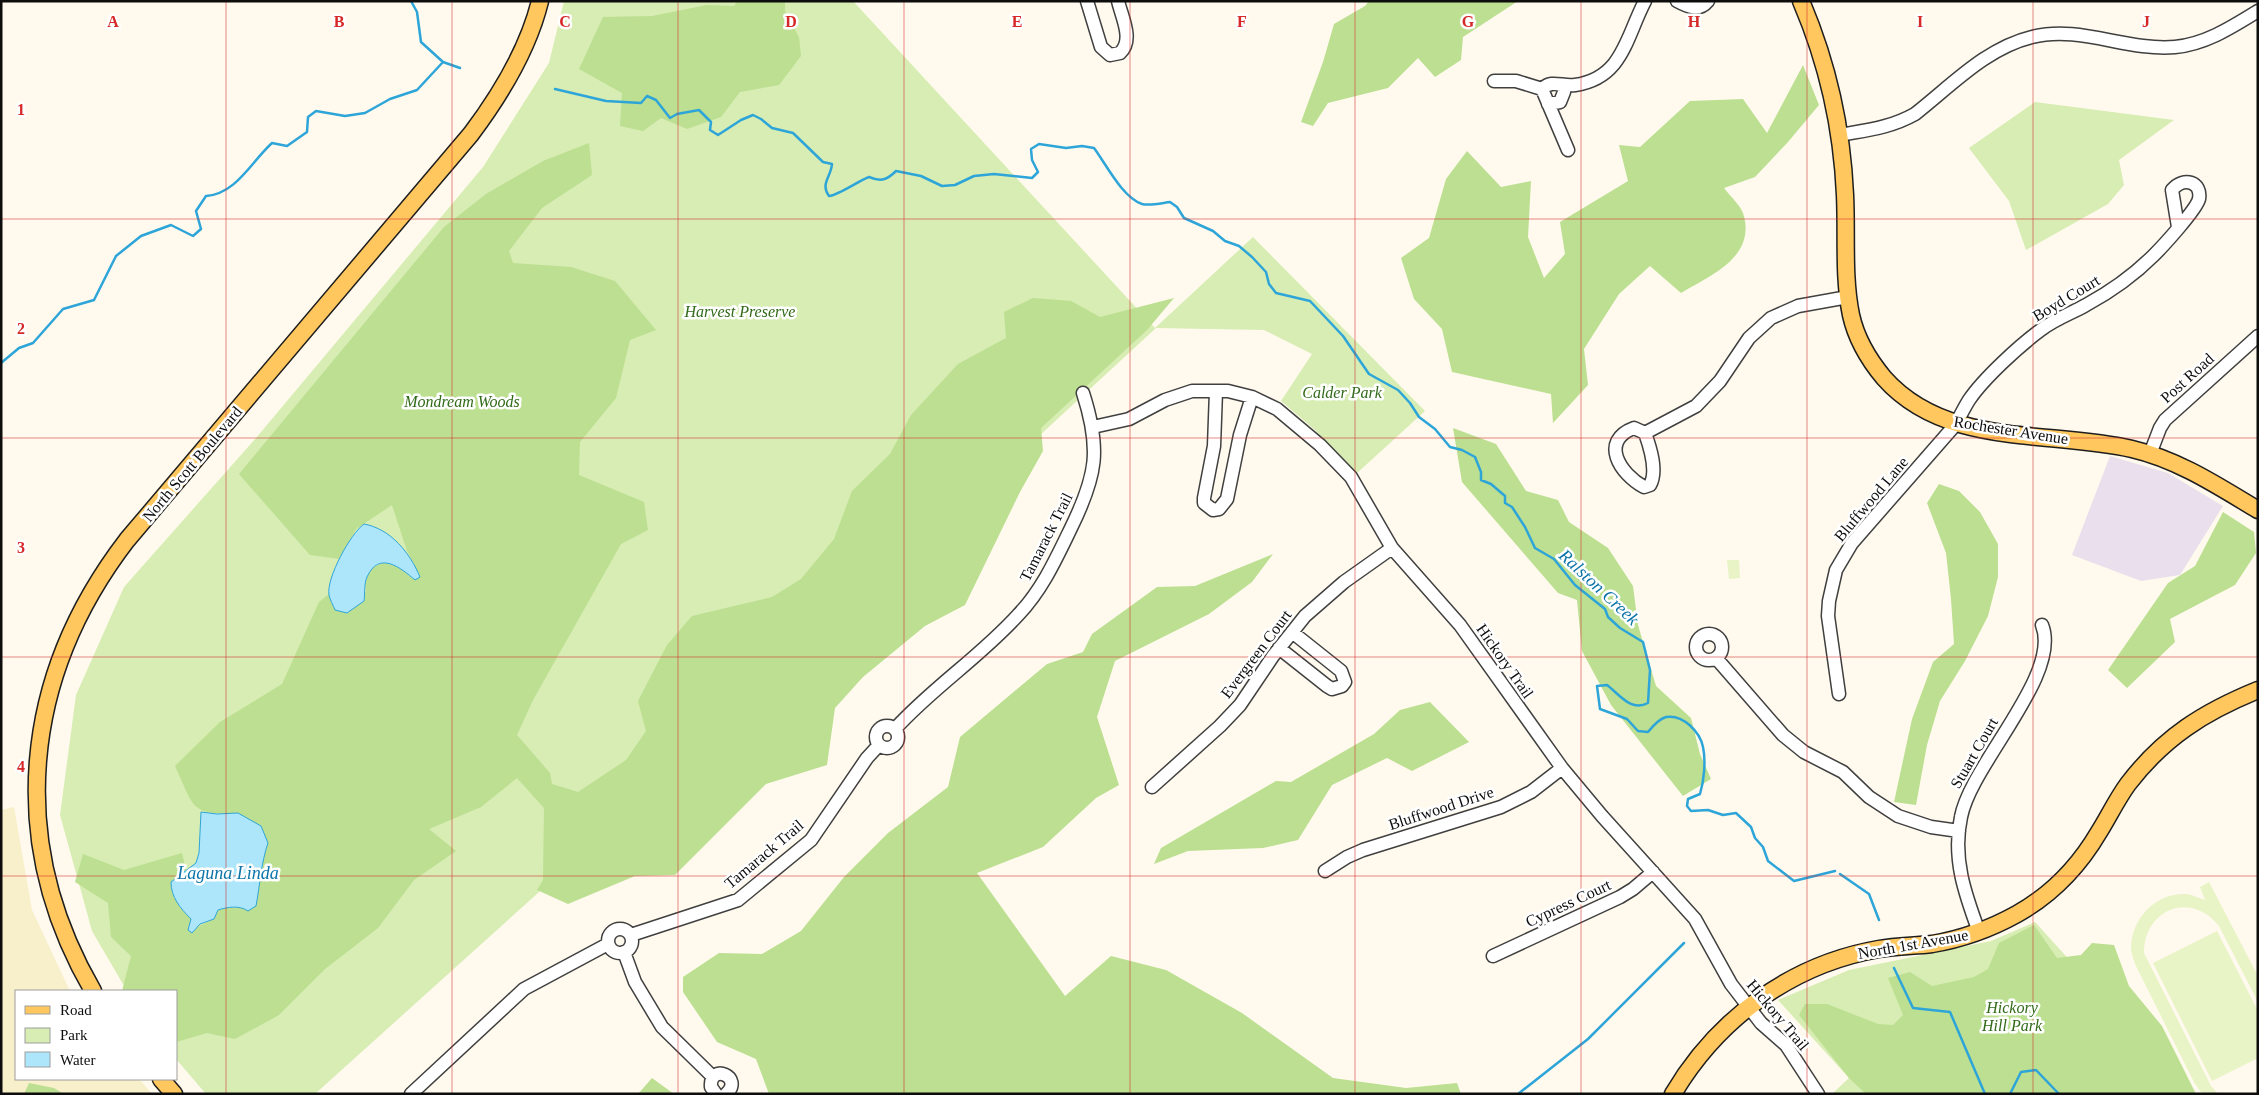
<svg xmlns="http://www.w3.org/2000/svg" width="2259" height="1095" font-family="'Times New Roman',serif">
<rect width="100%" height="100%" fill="#fffaed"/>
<path fill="#eae0ed" d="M2110 456 2168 473 2223 506 2180 575 2141 581 2072 555Z"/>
<path fill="#f8efcb" d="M14 807 32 910 70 991H16V1079H139L152 1094H64L54 1088 25 1094H1V810Z"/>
<path fill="#d7edb3" d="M564 1H853L1155 328 1253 237 1425 411 1356 474 1315 430 1281 401 1312 354 1264 330 1156 328 782 673 315 1094H206L176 1059V991H127L92 931 60 815 76 695 124 587 256 438 483 167 549 63Z
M2035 102 2174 120 2119 160 2124 185 2108 204 2026 250 2009 201 1969 148Z
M2035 922 2191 1094H1832L1849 1078 1778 1000 1849 970 1991 941Z"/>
<path fill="#bcdf91" d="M737 1H785V11L799 37 801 56 779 85 740 92 721 117 687 129 661 118 643 131 620 126 622 93 579 69 603 17 652 16 707 5 734 6Z
M1369 1H1518L1463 37 1461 60 1435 77 1418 58 1388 88 1328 103 1313 126 1301 122 1323 62 1334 24 1365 6Z
M1803 65 1819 105 1788 142 1755 177 1724 188C1730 196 1740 205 1743 213 1757 257 1711 275 1681 293L1650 266 1619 294 1584 349 1588 385 1553 423 1551 394 1452 372 1442 329 1414 299 1401 258 1429 238 1446 179 1467 151 1501 187 1531 181 1528 237 1544 278 1565 254 1560 222 1628 181 1619 145 1640 147 1690 101 1743 99 1767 133Z
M589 143 592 175 542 208 509 251 513 263 571 267 615 281 656 330 630 340 616 398 580 442 579 475 644 502 648 530 621 544 533 700 517 735 550 773 552 784 578 792 626 760 646 731 638 701 667 645 692 616 772 597 801 579 834 539 852 491 890 454 911 415 958 364 1006 338 1004 312 1033 298 1071 301 1100 317 1174 298 1147 330 1041 428 1043 451 1020 492 965 605 925 626 863 677 835 708 827 765 766 784 675 875 635 876 568 904 537 890 543 880 544 808 517 778 481 807 429 829 456 851 414 880 378 928 325 969 279 1015 235 1039 207 1033 176 1042V991H122L131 956 111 937 108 903 75 882 83 854 124 870 182 853 186 870 171 882 179 906 197 927 214 919 218 910 228 907 243 908 262 876 263 859 268 843 238 813C189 816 194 806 175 766L220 722 282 684 319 602 329 594 335 610 366 592 365 579 372 568 383 563 396 565 415 580V566L407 551 392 505 356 529 340 559 310 555 239 474 444 227 486 194 543 161Z
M1453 428 1496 444 1526 491 1558 500 1569 522 1608 548 1633 586 1638 625 1656 686 1691 718 1700 754 1711 779 1683 796 1611 705 1582 651 1577 600 1558 593 1462 482Z
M1939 484 1959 491 1980 512 1998 544V577L1988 616 1965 661 1940 701 1927 745 1916 805 1894 802 1912 719 1933 662 1954 644 1951 599 1946 553 1927 503Z
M2223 512 2254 532 2256 553 2235 585 2170 619 2175 642 2127 688 2108 670 2168 583 2195 566Z
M1273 554 1252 582 1209 614 1115 661 1097 717 1119 785 1096 798 1043 847 977 873 1065 996 1111 956 1166 970 1242 1013 1333 1078 1406 1088 1457 1083 1461 1094H769L756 1059 717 1042 683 992V977L719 953 762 954 801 931 844 877 888 833 948 787 960 737 1047 664 1083 652 1092 634 1157 587 1195 586Z
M1430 702 1469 742 1412 771 1387 758 1332 785 1298 840 1263 848 1188 851 1154 864 1161 848 1276 781 1291 782 1374 734 1400 710Z
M2034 925 2057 958 2081 955 2092 943 2114 945 2129 986 2162 1026 2196 1094H1866L1849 1078 1799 1015 1805 1004H1827L1878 1024 1893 1025 1903 1015 1888 978 1910 972 1932 986 1974 977 1988 969 1999 943Z
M652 1078 674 1094H638Z
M29 1083 54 1088 64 1094H24Z"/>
<path fill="#e8f3c6" d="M1727 560H1739L1740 578 1729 579Z
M2209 882 2258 976V1002L2219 926C2190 890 2144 910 2144 953L2211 1086 2218 1094H2202L2194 1082 2136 966C2134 960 2131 954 2131 947 2132 918 2156 892 2187 894 2193 895 2199 898 2205 900L2200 887Z
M2217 931 2258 1011V1058L2212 1081 2153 963Z"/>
<path fill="#ade6fb" stroke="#2ea5d8" d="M364 524C391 529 410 553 420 577L415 580C401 568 379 550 367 577 364 583 365 594 364 601L347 613 335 610C333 605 330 600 329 595 326 578 351 533 364 524Z
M201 812 217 814 238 813 261 826 268 843C261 863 260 885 256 906L248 911C239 905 228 907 218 910L214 919 200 924 192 933 188 930 191 919C180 908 171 897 171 882L196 863 199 853Z"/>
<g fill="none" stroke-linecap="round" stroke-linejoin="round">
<path stroke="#2ea5d8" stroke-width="2.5" d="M411 1 417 12 421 42 443 62 460 68
M555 89 606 101 641 103 647 96 656 100 670 118 677 114 699 110 711 122 710 130 718 135 741 120 753 115 761 119 772 128 793 133 823 162 832 164C831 177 820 184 829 196 839 195 858 181 869 177 881 182 887 180 896 171L921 176 942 186 955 185 974 176 994 174 1032 178 1038 172 1032 160 1031 149 1039 144 1066 148 1082 146 1094 148C1106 164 1122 197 1142 204 1150 206 1162 203 1170 202L1177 207 1184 218 1213 231 1225 241 1239 246 1252 257 1266 272 1269 284 1276 293 1310 301 1343 336 1369 374 1398 390 1410 403 1419 417 1435 429 1450 447 1462 450 1475 457 1481 472V480L1491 484 1505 496V503L1512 507 1525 527 1535 548 1554 559 1575 585 1605 609 1608 617 1620 628 1643 642 1650 670 1648 703C1631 712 1620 695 1607 685L1597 686 1600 709 1627 719 1638 731 1648 732C1652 727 1659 719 1666 717 1683 714 1700 732 1703 747 1706 761 1704 781 1700 794L1688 799 1687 806 1691 811 1708 810 1723 815 1736 813 1751 827 1755 838 1763 847 1768 861 1794 881 1835 871
M1 363 19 348 33 343 63 309 94 300 116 256 141 236 171 225 193 236 201 229 196 211 206 196C236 194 251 162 272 143L287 146 307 132 308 117 316 111 345 116 365 113 390 99 417 90 443 62
M1840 874 1869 894 1879 920
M1894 968 1913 1008 1950 1012 1985 1094
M1518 1094 1588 1039 1684 943
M2010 1094 2021 1072 2036 1070 2059 1094"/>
<g stroke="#404040" stroke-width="15">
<path id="minor" d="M1087 1 1101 47 1110 55 1120 53C1134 40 1122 18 1118 1
M1677 1C1688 7 1699 12 1708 1
M1494 81H1516L1542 89C1552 79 1562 87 1575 85 1623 78 1626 37 1645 1
M1542 89 1568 150
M1548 104 1560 102 1564 92 1563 85
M1840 135C1867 130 1890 128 1915 114 1951 86 1986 48 2032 37 2080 25 2126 51 2175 47 2206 44 2232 27 2258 11
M1216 391 1214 446 1204 498V503L1213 510 1219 509 1227 499 1240 435 1252 397
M1093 427 1129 419 1165 400 1192 391H1228L1252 397 1277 409 1320 445 1351 477 1392 548 1460 625 1562 768 1602 816 1695 919 1731 984 1761 1023 1786 1045 1818 1094
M1634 428 1645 433C1650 447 1658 471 1650 485L1644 487C1620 474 1599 441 1634 428Z
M1645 433 1696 406 1720 381 1749 338 1771 318 1798 306 1848 297
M2150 454 2160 428 2165 420 2258 336
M1696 647a13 13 0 1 1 26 0a13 13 0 1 1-26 0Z
M1279 648 1327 686 1332 689 1342 686 1345 682 1341 671 1292 632
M1716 658 1783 735 1804 752 1843 772 1869 797 1898 816 1931 827 1959 831
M1839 694 1828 616 1829 601 1836 570 1852 543 1956 424C1960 416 1964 408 1969 400 1984 378 2020 345 2042 329 2055 319 2072 313 2086 305 2110 292 2134 275 2154 255 2163 246 2196 210 2199 199 2202 182 2184 176 2172 190L2178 227
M876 737a11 11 0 1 1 22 0a11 11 0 1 1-22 0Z
M895 729C932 688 980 657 1018 615 1042 590 1056 559 1071 528 1097 475 1101 449 1083 393
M1152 787 1220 726 1240 705 1273 656 1305 616 1344 582 1392 548
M1325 871 1347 857 1363 850 1501 807 1531 792 1562 768
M608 941a12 12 0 1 1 24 0a12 12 0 1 1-24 0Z
M1979 932C1965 894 1952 858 1961 817 1971 764 2062 675 2042 625
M631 935 738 900 811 840 867 758 879 745
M624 952 635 982 662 1027 713 1077
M1493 956 1620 897 1633 889 1653 872
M411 1094 524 989 608 944
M716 1094 711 1087C709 1062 745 1077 726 1094"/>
</g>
<g stroke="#1e1e1e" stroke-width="19">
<path id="major" d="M1801 1C1828 64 1842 127 1845 195 1847 235 1843 276 1851 315 1856 338 1869 360 1884 378 1946 448 2049 430 2132 449 2179 460 2218 486 2258 510
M93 991C6 841 22 677 127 540L471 134C501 94 528 50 540 1
M161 1079 174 1094
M1673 1094C1718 1018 1792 964 1879 949 1897 946 1915 946 1932 944 1962 939 1990 929 2017 914 2051 895 2079 866 2099 832 2109 816 2117 799 2128 784 2164 737 2204 712 2258 690"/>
</g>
<use href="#minor" stroke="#fff" stroke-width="12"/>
<use href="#major" stroke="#ffc75d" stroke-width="16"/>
</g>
<path fill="none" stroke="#d62828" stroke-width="1" stroke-opacity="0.55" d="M226 1V1094M452 1V1094M678 1V1094M904 1V1094M1130 1V1094M1355 1V1094M1581 1V1094M1807 1V1094M2033 1V1094M1 219H2258M1 438H2258M1 657H2258M1 876H2258"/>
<g text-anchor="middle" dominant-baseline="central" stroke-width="5" stroke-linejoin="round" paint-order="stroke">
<g font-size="16" fill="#0d0d0d" stroke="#fff">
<text transform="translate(2066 298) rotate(-31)">Boyd Court</text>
<text transform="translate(2187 378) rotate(-42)">Post Road</text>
<text transform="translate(2011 430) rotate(9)">Rochester Avenue</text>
<text transform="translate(192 464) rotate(-50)">North Scott Boulevard</text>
<text transform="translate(1871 499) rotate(-50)">Bluffwood Lane</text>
<text transform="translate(1046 537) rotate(-63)">Tamarack Trail</text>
<text transform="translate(1256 654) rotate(-53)">Evergreen Court</text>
<text transform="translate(1505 661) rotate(55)">Hickory Trail</text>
<text transform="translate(1974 753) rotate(-60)">Stuart Court</text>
<text transform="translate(1441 808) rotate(-18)">Bluffwood Drive</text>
<text transform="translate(764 854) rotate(-40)">Tamarack Trail</text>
<text transform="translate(1568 903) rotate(-25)">Cypress Court</text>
<text transform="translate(1913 944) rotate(-10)">North 1st Avenue</text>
<text transform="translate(1778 1015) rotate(50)">Hickory Trail</text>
</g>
<g font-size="16" font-style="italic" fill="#316a18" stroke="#fff">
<text x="740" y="311">Harvest Preserve</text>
<text x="1342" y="392">Calder Park</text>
<text x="462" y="401">Mondream Woods</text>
<text x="2012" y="1007">Hickory<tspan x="2012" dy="18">Hill Park</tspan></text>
</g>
<g font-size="18" font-style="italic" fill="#0c74a9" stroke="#fff">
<text transform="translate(1599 587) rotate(43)">Ralston Creek</text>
<text x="228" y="873">Laguna Linda</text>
</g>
</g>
<g font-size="16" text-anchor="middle" font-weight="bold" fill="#d62828" stroke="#fff" stroke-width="5" stroke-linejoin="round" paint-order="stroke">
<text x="113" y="27">A</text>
<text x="339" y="27">B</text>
<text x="565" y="27">C</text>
<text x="791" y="27">D</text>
<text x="1017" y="27">E</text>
<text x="1242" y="27">F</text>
<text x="1468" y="27">G</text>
<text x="1694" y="27">H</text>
<text x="1920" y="27">I</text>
<text x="2146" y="27">J</text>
<text x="21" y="115">1</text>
<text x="21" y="334">2</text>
<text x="21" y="553">3</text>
<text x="21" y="772">4</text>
</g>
<rect width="2259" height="1095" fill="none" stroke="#0d0d0d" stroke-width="5"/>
<rect x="15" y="990" width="162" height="90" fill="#ffffff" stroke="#9e9e9e"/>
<rect x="25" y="1006" width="25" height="8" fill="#ffc75d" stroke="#9e9e9e"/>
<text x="60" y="1015" font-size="15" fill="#0d0d0d">Road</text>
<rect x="25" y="1028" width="25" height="15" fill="#d7edb3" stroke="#9e9e9e"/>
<text x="60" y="1040" font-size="15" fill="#0d0d0d">Park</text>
<rect x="25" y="1052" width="25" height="15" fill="#ade6fb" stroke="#9e9e9e"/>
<text x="60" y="1065" font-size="15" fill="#0d0d0d">Water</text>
</svg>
